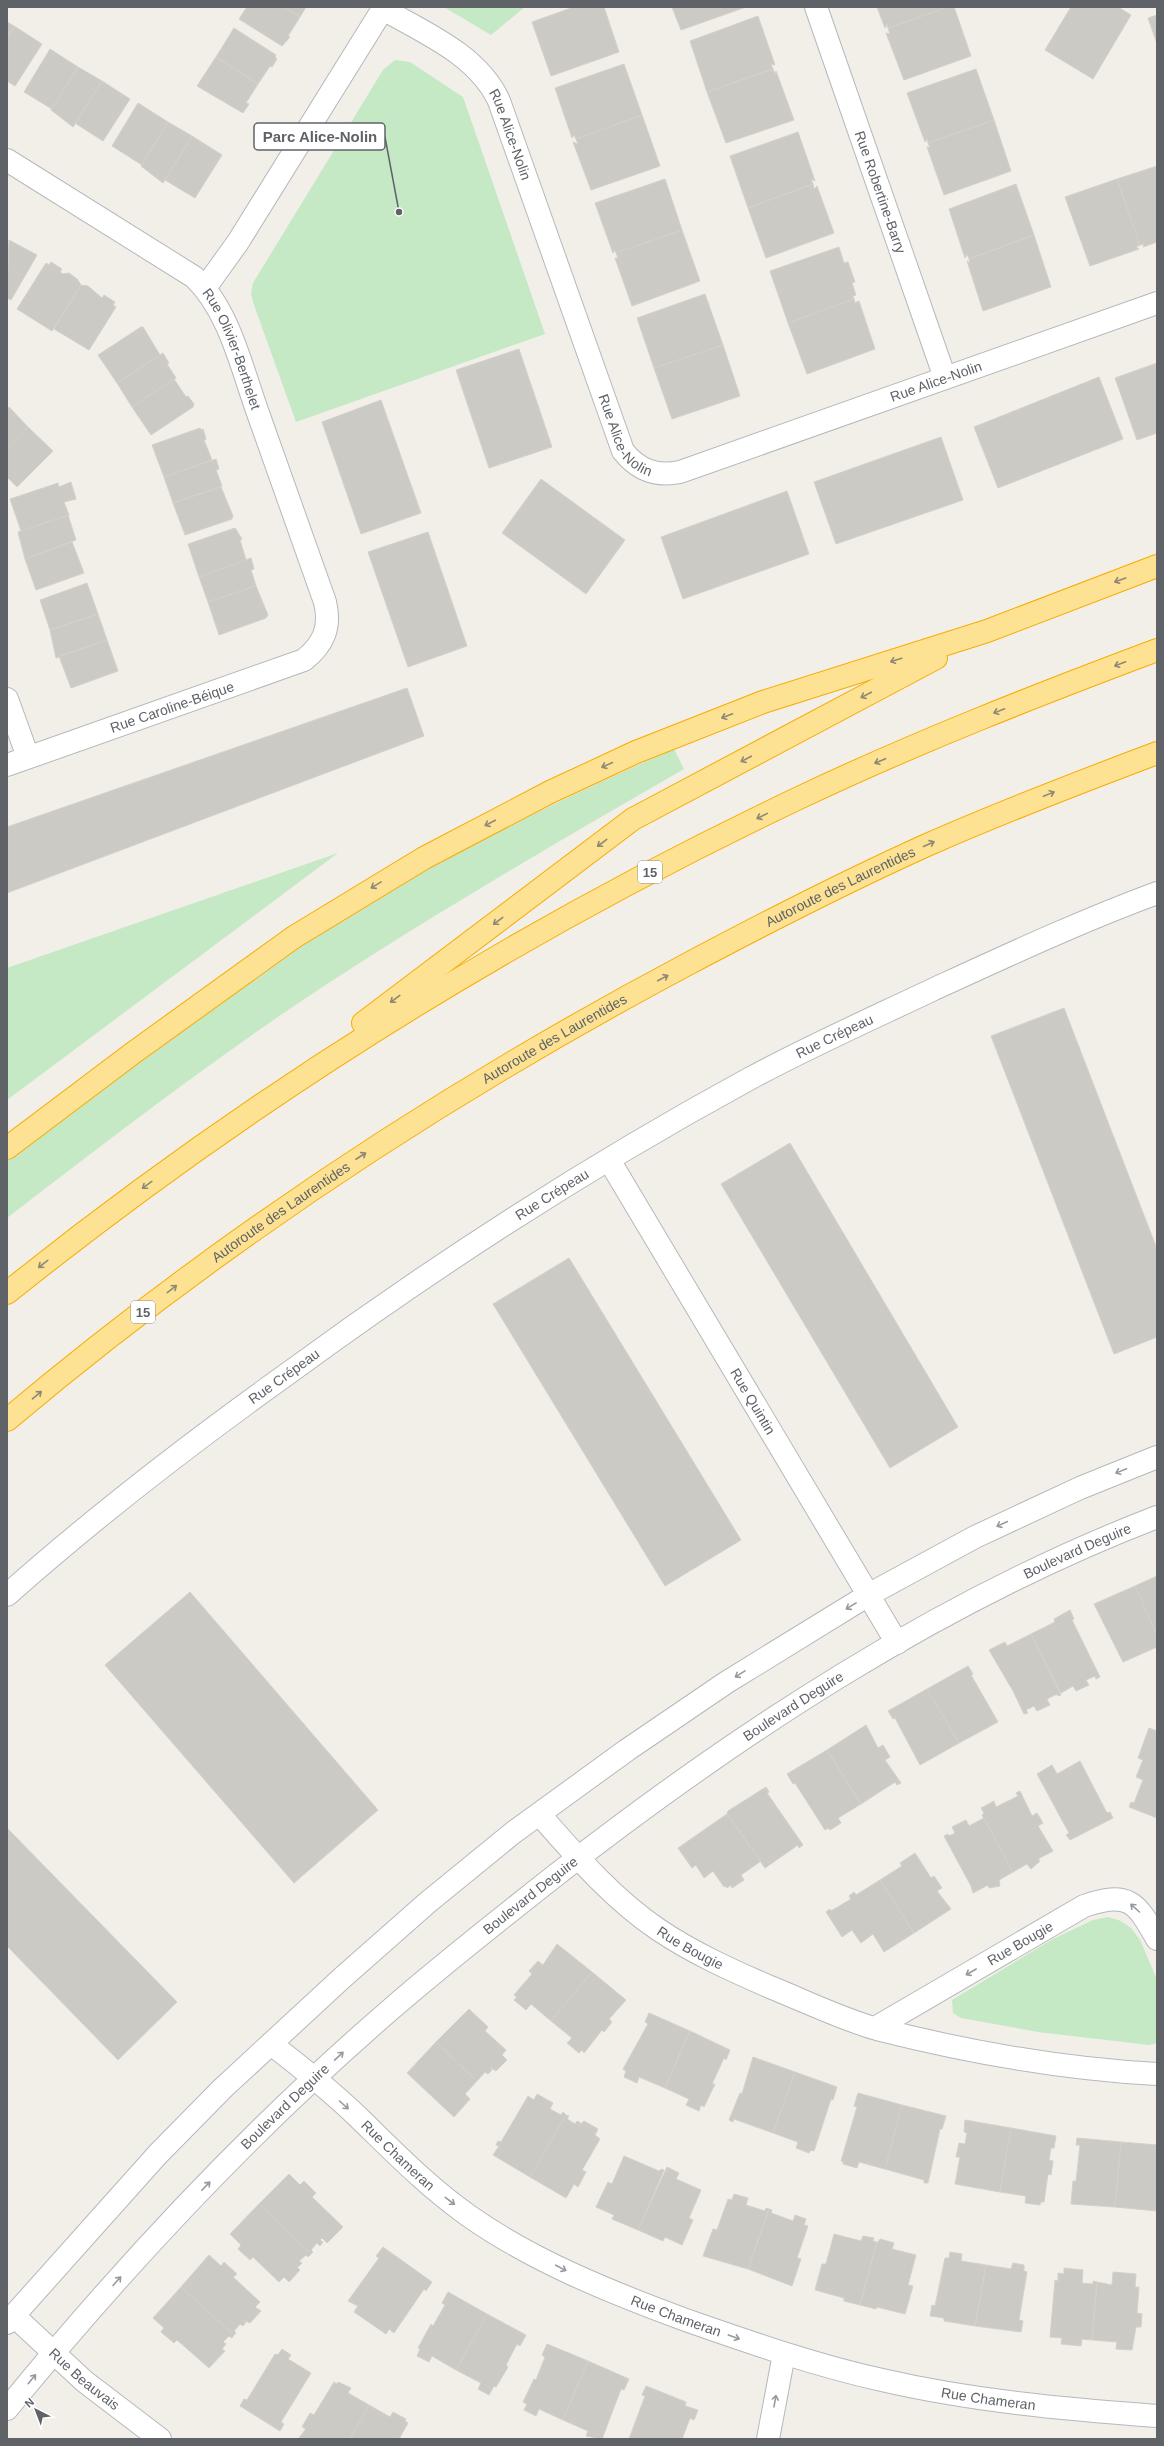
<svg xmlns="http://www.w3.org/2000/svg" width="1164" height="2446" font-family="Helvetica,sans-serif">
<rect width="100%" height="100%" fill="#f1efe8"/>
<path fill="#c5e8c5" d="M444 7H525L491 35Z
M395 60 410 62 463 97 545 334 296 422 254 305 251 294 253 283 383 70Z
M674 749 684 769C554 844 425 919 300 1002 199 1070 103 1144 7 1218V1161C105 1088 201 1010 303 944 421 868 546 805 674 749Z
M338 853 7 1100V968Z
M1108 1917 1121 1921 1131 1928 1140 1940 1156 1977 1157 2043 1149 2045 1038 2032 961 2018 953 2013 952 2000 1053 1939 1093 1920Z"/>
<path fill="#cccac5" stroke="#d6d1c6" d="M247 7H284L300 17 288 36 290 37 282 46 239 19Z
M284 7H306L300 17Z
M574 7H604L619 52 551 76 532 22Z
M672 7H746L681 30Z
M877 7H948L888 28 887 24 885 28Z
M948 7H954L971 56 904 80 886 33 890 34 888 28Z
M1071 7H1118L1131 15 1093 79 1045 50Z
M1157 15V44L1148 18Z
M758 16 775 65 771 64 773 69 707 92 690 41Z
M7 22 14 26 7 38Z
M14 26 42 44 15 86 7 81V38Z
M234 28 276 55 275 57 277 59 272 67 270 66 258 84 216 57Z
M50 49 78 67 52 109 24 92Z
M216 57 258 84 246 103 249 104 243 113 197 86Z
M624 64 642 115 576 139 574 135 572 138 555 88Z
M78 67 102 81 73 127 51 110Z
M773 69 775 74 776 71 794 120 726 143 707 92Z
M976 69 994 120 928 143 927 139 925 142 907 93Z
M102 81 130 99 103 141 75 123Z
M138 103 168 122 142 165 112 146Z
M642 115 660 166 591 190 573 142 578 144 576 139Z
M994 120 1011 171 944 195 927 147 930 148 928 143Z
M168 122 192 136 163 183 141 166Z
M798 132 815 181 811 179 813 184 748 208 730 156Z
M192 136 222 155 195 198 165 180Z
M1157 166V242L1143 247 1144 244 1140 245 1117 179Z
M665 179 682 230 616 253 615 250 613 253 595 203Z
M1117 179 1140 245 1136 247 1139 249 1090 266 1065 197Z
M813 184 814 189 817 186 834 233 766 258 748 208Z
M1016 184 1034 235 969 259 967 254 965 258 949 209Z
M682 230 700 281 632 306 615 258H618L616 253Z
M1034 235 1051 287 983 311 967 261 970 263 969 259Z
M9 240 37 255 11 300 7 298Z
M839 247 844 263 848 262 855 282 852 283 856 295 853 296 854 299 788 323 770 271Z
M51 262 62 269 60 272 63 274 69 273 77 279 81 285 52 331 17 309 46 263 49 265Z
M81 285 88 286 102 298 104 295 115 302 113 305 116 307 89 350 54 329Z
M705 294 723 345 654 368 637 318Z
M854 299 855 303 859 301 875 349 807 374 788 323Z
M141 327H143L160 355 117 383 98 355Z
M723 345 740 396 672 419 654 368Z
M519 349 552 447 489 468 456 370Z
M163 353 169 363 167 364 176 378 132 407 117 383Z
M1157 363V433L1137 440 1115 378Z
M1099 377 1123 439 998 488 974 427Z
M174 379 186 397 188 396 194 404 193 407 151 435 132 407Z
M381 400 421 513 361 534 322 422Z
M9 407 28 427 7 448V409Z
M28 427 53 451 17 487 7 477V448Z
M200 428 201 430 203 429 206 439 204 440 212 460 164 477 152 445Z
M941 437 963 500 836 544 814 482Z
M216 459 219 469 216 470 222 486 173 503 164 477Z
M541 479 625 540 586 594 502 533Z
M71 482 76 499 64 502 69 515 21 531 10 499 58 483 59 487Z
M221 487 233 516 232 519 185 535 173 503Z
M787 491 809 554 683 599 661 537Z
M68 515 76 540 25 559 18 532Z
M235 528 242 539 240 540 246 560 199 577 188 544Z
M428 532 467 646 408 667 368 552Z
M72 542 84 573 36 590 25 559Z
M251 558 254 569 251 570 256 586 208 602 199 577Z
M87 583 98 614 50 630 40 600Z
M256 586 268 615 266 618 219 635 208 602Z
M98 614 107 640 56 658 50 630Z
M107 640 118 671 71 688 59 656Z
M407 688 424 736 7 893V827Z
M1064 1008 1157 1249V1337L1114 1354 991 1036Z
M790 1143 958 1427 890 1468 721 1184Z
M569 1258 741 1540 665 1586 493 1304Z
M1157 1576V1636L1135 1586Z
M1135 1586 1157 1636V1647L1123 1662 1094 1604Z
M190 1592 378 1810 294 1883 105 1665Z
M1070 1610 1074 1619 1072 1620 1100 1677 1096 1679 1095 1676 1086 1680 1089 1685 1076 1691 1073 1686 1061 1693 1031 1634 1055 1622 1054 1619Z
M1031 1634 1061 1695 1058 1696 1057 1694 1047 1699 1050 1705 1037 1711 1034 1706 1026 1710 1028 1713 1024 1714 1013 1691 989 1650 1005 1642 1007 1646Z
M968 1666 973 1674 971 1675 998 1722 959 1743 927 1689Z
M927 1689 959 1743 920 1765 895 1718 893 1719 888 1711Z
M866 1725 878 1748 883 1745 890 1757 885 1760 901 1783 897 1785 895 1782 861 1804 827 1750Z
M1149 1728 1157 1731V1818L1129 1807 1131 1802 1134 1803 1143 1780 1136 1777 1143 1760 1138 1758Z
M827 1750 861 1804 838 1818 841 1823 830 1830 828 1828 825 1830 795 1783 793 1784 787 1774Z
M1080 1761 1107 1813 1110 1812 1113 1818 1070 1840 1066 1835 1069 1833 1037 1774 1052 1765 1057 1774Z
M766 1787 769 1792 767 1793 803 1845 799 1848 798 1845 765 1868 727 1814 728 1811Z
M1020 1791 1032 1816 1037 1813 1043 1823 1038 1826 1053 1851 1038 1859 1040 1861 1031 1869 1027 1864 1013 1872 982 1815 984 1813 981 1808 994 1801 996 1807 1018 1796 1016 1793Z
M727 1814 761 1861 741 1875 744 1880 732 1888 731 1885 727 1888 725 1886 724 1887 713 1871 704 1878 696 1865 692 1868 678 1848Z
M984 1818 1013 1872 999 1880 1000 1886 989 1888 988 1885 973 1893 971 1886 944 1836 948 1834 949 1836 955 1833 952 1827 966 1820 969 1826Z
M7 1828 177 2002 118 2060 7 1946Z
M915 1853 931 1878 934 1876 942 1888 937 1891 951 1909 914 1933 880 1880 902 1866 900 1863Z
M880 1880 914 1933 884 1952 873 1934 861 1943 852 1930 842 1937 826 1912 830 1909 831 1911 851 1899 849 1896 854 1892 856 1895Z
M557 1944 592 1972 551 2021 531 2004 526 2010 514 2000 517 1997 514 1995 532 1974 529 1971 538 1961 543 1965Z
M592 1972 626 2000 609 2019 612 2022 604 2032 602 2030 584 2053 582 2050 579 2053 567 2043 572 2038 551 2021Z
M469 2009 488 2027 485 2031 506 2050 502 2055 507 2060 496 2071 490 2067 492 2070 488 2074 485 2072 477 2081 436 2042Z
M649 2013 690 2031 665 2088 639 2077 637 2083 624 2077 626 2071 623 2069 648 2024 645 2022Z
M690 2031 730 2050 726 2060 724 2058 712 2084H715L704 2107 701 2105 699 2111 686 2105 689 2099 665 2088Z
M436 2042 477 2081 465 2094 470 2099 454 2117 407 2073Z
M753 2057 795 2072 773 2133 734 2119 733 2122 729 2120 740 2093 742 2094Z
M795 2072 837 2087 833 2100 831 2099 814 2151 811 2150 809 2153 796 2148 798 2142 773 2133Z
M858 2093 902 2105 885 2169 859 2162 857 2168 843 2164V2162L841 2161 857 2107 854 2106Z
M537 2094 553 2103 550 2109 561 2115 563 2112 566 2115 530 2177 493 2155 499 2146 496 2145 498 2141 501 2142 528 2096 534 2100Z
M902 2105 946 2116 942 2129H940L928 2183H924V2180L885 2169Z
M566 2115 569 2116 567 2119 575 2124 577 2121 581 2123 579 2126 584 2121 598 2129 595 2135 600 2139 582 2170 586 2172 578 2187 574 2184 566 2198 530 2177Z
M965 2120 1011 2128 1000 2192 955 2184 960 2157H956L959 2143 965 2144 967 2133 964 2132Z
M1011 2128 1056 2136 1054 2148H1051L1049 2160 1053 2161 1051 2175 1048 2174 1044 2202H1041L1040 2205 1025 2203 1026 2196 1000 2192Z
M1077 2138 1121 2142 1115 2207 1071 2204 1073 2181H1076L1080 2145H1076Z
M1121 2142 1157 2145V2211L1115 2207Z
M624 2156 659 2171 661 2169 664 2170 638 2230 612 2219 614 2215 596 2207 608 2182 612 2184Z
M667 2167 679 2173 676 2179 701 2190 689 2218 693 2220 682 2245 665 2237 663 2241 638 2230Z
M289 2174 300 2185 304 2181 316 2193 312 2197 343 2227 327 2243 322 2238 320 2240 323 2242 320 2246 317 2243 311 2250 313 2252 311 2254 259 2204Z
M734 2194 748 2198 746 2205 765 2211 766 2208 769 2209 748 2269 703 2256 713 2229 717 2230 728 2199 732 2200Z
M259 2204 311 2254 308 2257 306 2255 299 2261 302 2263 298 2267 296 2266 300 2270 289 2282 284 2277 279 2282 253 2257 250 2260 238 2249 241 2245 230 2234Z
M769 2209 772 2210 771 2213 793 2221 795 2215 806 2219 804 2225 808 2226 797 2258 801 2259 792 2286 748 2269Z
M834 2234 861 2241 863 2236 874 2238 873 2241 877 2242 860 2305 844 2301V2298L815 2290 822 2264H826Z
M880 2239 894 2243 892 2249 916 2255 908 2285 913 2286 905 2314 877 2307 876 2309 860 2305 876 2245Z
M383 2247 432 2282 426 2291 424 2289 394 2333 389 2329 386 2334 354 2312 358 2306 348 2301 379 2258 376 2256Z
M950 2252 962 2254 961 2261 986 2265 975 2326 944 2321V2318L930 2316 932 2305 935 2306 945 2258H949Z
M209 2255 221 2266 224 2262 237 2274 233 2277 260 2302 255 2307 261 2311 250 2323 243 2320 246 2322 243 2326 240 2324 234 2331 236 2333 234 2335 181 2287Z
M1013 2263 1024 2265V2271L1027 2272 1019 2320 1023 2321 1021 2332 975 2326 986 2265 1011 2269Z
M1064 2268 1083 2270 1082 2283 1093 2284V2281L1097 2282 1092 2340 1082 2339 1081 2346 1061 2344 1062 2338 1050 2337 1055 2280 1058 2281V2273L1064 2274Z
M1113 2272 1136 2274 1135 2287H1139L1137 2313 1142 2314 1141 2327H1136L1132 2350 1116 2349 1117 2342 1092 2340 1097 2282 1112 2285Z
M181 2287 234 2335 232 2338 229 2336 223 2342 226 2344 222 2349 225 2351 209 2368 177 2340 174 2343 161 2332 164 2328 153 2318Z
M448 2292 487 2314 456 2370 432 2356 429 2362 417 2356 420 2349 418 2348 431 2324 433 2326 445 2305 442 2303Z
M487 2314 526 2335 520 2346 517 2344 506 2365 508 2367 496 2387 494 2386 489 2395 478 2389 481 2383 456 2370Z
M547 2344 588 2361 563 2420 539 2409 536 2416 524 2410 527 2404 523 2402 534 2379 536 2380 545 2357 542 2355Z
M282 2349 291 2355 288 2359 311 2373 281 2422 284 2424 280 2431 240 2406 244 2399 247 2400 275 2354 278 2355Z
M588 2361 629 2379 624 2390 621 2389 602 2439 586 2436 588 2431 563 2420Z
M334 2382 337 2384 338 2382 351 2388 348 2393 369 2405 350 2439H298L306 2429 302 2427 310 2413 314 2415Z
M646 2386 686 2402 685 2406 698 2410 694 2420 690 2418 682 2439H629L645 2396 642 2395Z
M369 2405 390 2417 393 2412 406 2419 405 2421 408 2423 399 2439H350Z"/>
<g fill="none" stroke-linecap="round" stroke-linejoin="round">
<g stroke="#b5b8bc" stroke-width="24">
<g id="street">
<path id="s1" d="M816 7 945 378"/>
<path id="s2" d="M383 9C425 33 478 55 499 101L623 451C638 470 656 477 680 472L1157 303"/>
<path id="s3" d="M7 160 194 277C230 311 242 370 259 416 281 478 303 540 325 602 331 627 324 644 304 660L7 765"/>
<path d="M205 288 238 242 384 7"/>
<path d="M7 699 28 757"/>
<path id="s4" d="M609 1160 897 1643"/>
<path id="s5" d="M7 1595C97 1515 192 1442 290 1372 436 1265 589 1166 749 1079 808 1047 871 1019 932 990 1006 956 1081 921 1157 893"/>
<path id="s6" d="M540 1815C576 1856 613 1899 659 1930 693 1953 733 1971 770 1987 805 2001 841 2019 877 2029 968 2052 1063 2069 1157 2074"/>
<path id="s7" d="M875 2028 1084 1906C1128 1891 1136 1901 1157 1939"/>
<path id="s8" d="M271 2044C301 2067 331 2091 358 2117 395 2153 427 2186 469 2216 533 2261 610 2292 683 2319 749 2342 814 2365 882 2380 973 2401 1064 2409 1157 2416"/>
<path id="s9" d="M13 2315 84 2381 160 2439"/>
<path d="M7 2323 158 2154 223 2088 342 1978 427 1903 514 1832 627 1750 727 1682 870 1594 975 1537 1080 1488 1157 1457"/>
<path id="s10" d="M7 2409C123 2267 251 2130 390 2010 444 1963 500 1919 556 1875 738 1733 941 1600 1157 1517"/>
<path d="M768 2439 784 2354"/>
</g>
</g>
<g stroke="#f9ab00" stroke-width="24">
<g id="highway">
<path d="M363 1023 633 819 936 658"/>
<path d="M7 1148 133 1053 294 937 424 858 550 792 636 752 763 702 987 631 1157 566"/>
<path d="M7 1293C251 1097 518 931 801 797 917 742 1037 695 1157 650"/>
<path id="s11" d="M7 1420C216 1244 445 1093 686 965 765 923 845 882 927 845 1002 812 1080 782 1157 753"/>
</g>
</g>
<use href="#street" stroke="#fff" stroke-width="22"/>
<use href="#highway" stroke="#fde293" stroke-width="22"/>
</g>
<defs><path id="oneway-shaft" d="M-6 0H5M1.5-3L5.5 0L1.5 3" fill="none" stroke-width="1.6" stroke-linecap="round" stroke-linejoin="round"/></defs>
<g stroke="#8e8975">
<use href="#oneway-shaft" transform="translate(1120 580) rotate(160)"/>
<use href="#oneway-shaft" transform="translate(896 660) rotate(162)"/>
<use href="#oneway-shaft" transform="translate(1120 664) rotate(159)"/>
<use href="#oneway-shaft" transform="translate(866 695) rotate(152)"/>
<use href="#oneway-shaft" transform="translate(999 711) rotate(158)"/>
<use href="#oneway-shaft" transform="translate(727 716) rotate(159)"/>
<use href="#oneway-shaft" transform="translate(746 759) rotate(152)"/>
<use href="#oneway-shaft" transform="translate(880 761) rotate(157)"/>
<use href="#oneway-shaft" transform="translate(607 765) rotate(156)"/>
<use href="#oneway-shaft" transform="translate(1049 794) rotate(-22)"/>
<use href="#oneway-shaft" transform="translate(762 816) rotate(154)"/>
<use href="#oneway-shaft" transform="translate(490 823) rotate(152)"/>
<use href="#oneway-shaft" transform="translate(602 843) rotate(143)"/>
<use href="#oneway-shaft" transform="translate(929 844) rotate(-24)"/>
<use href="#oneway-shaft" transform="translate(376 885) rotate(149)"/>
<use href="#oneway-shaft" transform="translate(498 921) rotate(143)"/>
<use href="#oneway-shaft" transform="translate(663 978) rotate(-28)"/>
<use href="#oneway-shaft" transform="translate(395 999) rotate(143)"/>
<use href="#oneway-shaft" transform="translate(361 1156) rotate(-33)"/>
<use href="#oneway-shaft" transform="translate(147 1185) rotate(144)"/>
<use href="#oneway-shaft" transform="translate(43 1264) rotate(142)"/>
<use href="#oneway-shaft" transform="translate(172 1289) rotate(-38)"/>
<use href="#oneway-shaft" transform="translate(37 1395) rotate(-40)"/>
</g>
<g stroke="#979a9d">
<use href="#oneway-shaft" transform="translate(1121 1471) rotate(158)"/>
<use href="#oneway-shaft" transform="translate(1002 1524) rotate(155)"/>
<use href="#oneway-shaft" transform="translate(851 1606) rotate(149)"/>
<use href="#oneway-shaft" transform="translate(740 1674) rotate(148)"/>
<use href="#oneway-shaft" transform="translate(1135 1908) rotate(-138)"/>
<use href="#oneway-shaft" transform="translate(971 1972) rotate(150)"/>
<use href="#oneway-shaft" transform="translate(339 2056) rotate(-43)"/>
<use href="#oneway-shaft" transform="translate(344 2105) rotate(42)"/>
<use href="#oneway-shaft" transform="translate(206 2186) rotate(-46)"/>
<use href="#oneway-shaft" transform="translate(450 2201) rotate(37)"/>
<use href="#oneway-shaft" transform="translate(561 2268) rotate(28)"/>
<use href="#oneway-shaft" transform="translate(117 2281) rotate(-48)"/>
<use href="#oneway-shaft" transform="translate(734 2337) rotate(20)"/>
<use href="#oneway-shaft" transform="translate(32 2379) rotate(-51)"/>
<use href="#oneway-shaft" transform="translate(775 2401) rotate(-80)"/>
</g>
<g text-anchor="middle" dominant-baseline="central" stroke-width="3" stroke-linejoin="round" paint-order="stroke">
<g fill="#fff" stroke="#8f9295" stroke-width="1">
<rect x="638" y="861" width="24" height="22" rx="3"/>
<rect x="131" y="1301" width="24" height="22" rx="3"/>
</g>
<g font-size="13" font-weight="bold" fill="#5f6368">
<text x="650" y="872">15</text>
<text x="143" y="1312">15</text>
</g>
<g font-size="14" fill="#5f6368" stroke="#fff">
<text stroke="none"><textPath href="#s2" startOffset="186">Rue Alice-Nolin</textPath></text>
<text stroke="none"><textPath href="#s1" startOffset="196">Rue Robertine-Barry</textPath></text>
<text stroke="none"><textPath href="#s3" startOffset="303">Rue Olivier-Berthelet</textPath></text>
<text stroke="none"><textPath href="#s2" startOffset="858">Rue Alice-Nolin</textPath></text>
<text stroke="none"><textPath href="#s2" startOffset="510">Rue Alice-Nolin</textPath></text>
<text transform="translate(172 707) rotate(-19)">Rue Caroline-Béique</text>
<text stroke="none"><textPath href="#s11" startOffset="992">Autoroute des Laurentides</textPath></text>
<text stroke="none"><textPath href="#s5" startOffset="1001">Rue Crépeau</textPath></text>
<text stroke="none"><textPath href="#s11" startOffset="668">Autoroute des Laurentides</textPath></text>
<text stroke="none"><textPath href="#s5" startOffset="677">Rue Crépeau</textPath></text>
<text stroke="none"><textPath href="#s11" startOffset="344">Autoroute des Laurentides</textPath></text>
<text stroke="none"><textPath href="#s5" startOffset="353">Rue Crépeau</textPath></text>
<text stroke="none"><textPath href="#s4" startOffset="281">Rue Quintin</textPath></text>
<text stroke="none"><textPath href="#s10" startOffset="1383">Boulevard Deguire</textPath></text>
<text stroke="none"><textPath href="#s10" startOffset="1059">Boulevard Deguire</textPath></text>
<text stroke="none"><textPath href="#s10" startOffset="735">Boulevard Deguire</textPath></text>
<text stroke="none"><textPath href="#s7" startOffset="168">Rue Bougie</textPath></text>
<text stroke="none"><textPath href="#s6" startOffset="202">Rue Bougie</textPath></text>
<text stroke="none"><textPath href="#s10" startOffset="411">Boulevard Deguire</textPath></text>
<text stroke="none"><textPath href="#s8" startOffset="169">Rue Chameran</textPath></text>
<text stroke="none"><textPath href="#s8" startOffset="493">Rue Chameran</textPath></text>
<text stroke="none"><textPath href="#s9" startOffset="96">Rue Beauvais</textPath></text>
<text stroke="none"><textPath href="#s8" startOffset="817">Rue Chameran</textPath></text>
</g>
</g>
<path fill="none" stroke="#5f6368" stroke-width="1.5" d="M399 212L385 137"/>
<circle fill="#5f6368" stroke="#fff" stroke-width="1.5" cx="399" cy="212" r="4"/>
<rect fill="#fff" stroke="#5f6368" stroke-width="1.5" x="254" y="123" width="131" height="27" rx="4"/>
<g font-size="15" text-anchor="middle" font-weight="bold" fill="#5f6368">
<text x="320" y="142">Parc Alice-Nolin</text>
</g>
<rect width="1164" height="2446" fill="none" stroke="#5f6368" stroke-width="16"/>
<g transform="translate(36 2410) rotate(318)" stroke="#ffffff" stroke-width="3" paint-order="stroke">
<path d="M0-3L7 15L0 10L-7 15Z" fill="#5f6368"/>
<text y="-6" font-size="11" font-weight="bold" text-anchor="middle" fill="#5f6368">N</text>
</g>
</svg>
